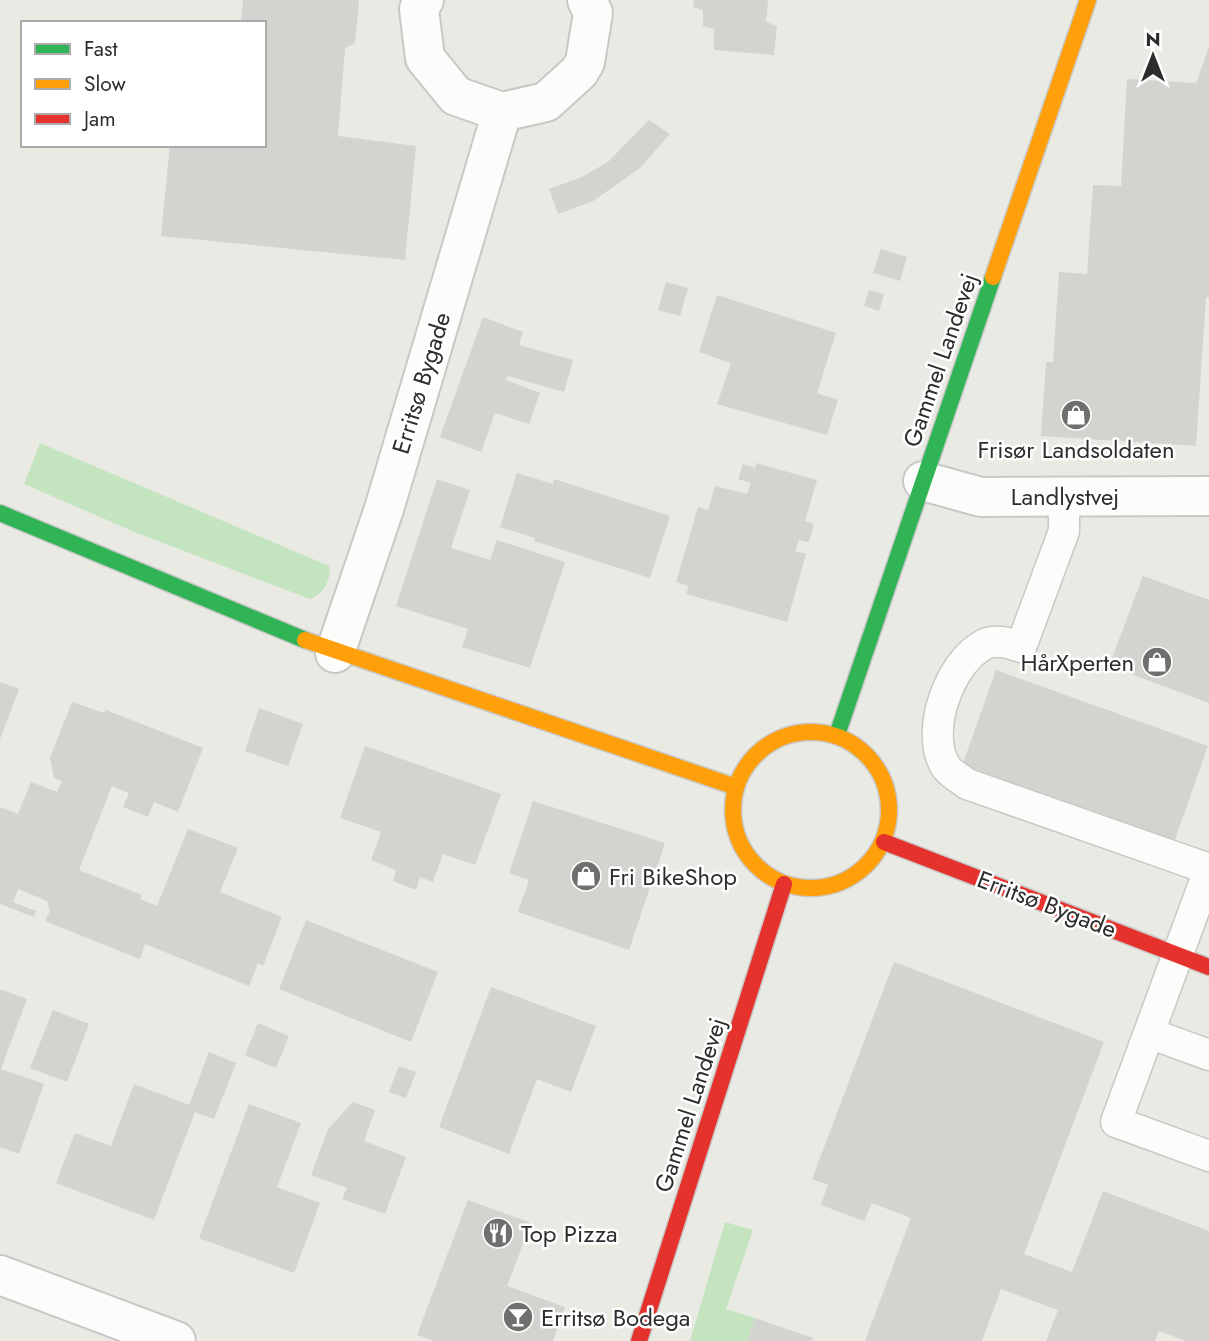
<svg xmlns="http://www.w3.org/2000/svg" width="1209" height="1341" font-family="Jost,sans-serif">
<rect width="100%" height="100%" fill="#eaeae4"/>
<path fill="#c4e4bf" d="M40 443 329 566C332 578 324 594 310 599L137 533 24 484Z
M725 1222 753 1230 726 1309 755 1318 747 1341H690Z"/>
<path fill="#d3d3cf" d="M243 0H359L355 43 345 48 338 136 416 146 405 260 161 236 170 145H264V23H241Z
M694 0H768L766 22 777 26 774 55 714 50V29L703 26V10L693 7Z
M1209 47V298L1206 297 1196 446 1041 436 1046 362H1053L1059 272 1087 274 1093 185 1121 186 1127 79 1196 83Z
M649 120 670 134 640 168 593 201 558 214 549 189 582 177 608 162Z
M881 249 907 257 900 281 873 273Z
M666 282 688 288 680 316 658 310Z
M869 290 884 294 879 311 864 306Z
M717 295 836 333 817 393 838 400 827 435 717 404 731 363 699 352Z
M483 317 523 332 519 345 573 360 564 392 508 376 506 380 540 393 529 424 495 413 481 452 440 437Z
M756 463 817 480 805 521 814 524 809 542 799 540 795 551 806 554 787 622 686 594 689 586 676 582 698 507 708 510 715 486 747 494 751 483 738 479 743 464 755 468Z
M517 473 553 484 554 479 670 516 650 578 534 541 535 538 500 527Z
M437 479 470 490 451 548 490 560 497 540 565 562 530 668 462 647 468 629 396 606Z
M1143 576 1209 600V703L1109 666Z
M996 670 1208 746 1173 845 961 769Z
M0 682 19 689 0 739Z
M72 702 104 713 106 710 203 748 178 812 154 802 148 817 123 807 129 793 112 786 79 870 142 895 140 899 157 906 188 829 238 848 220 892 282 917 263 966 258 963 249 986 145 944 140 959 45 921 50 911 47 901 18 889 13 902 36 911 34 917 0 904V807L18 814 31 782 57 792 62 781 54 778 50 758Z
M259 708 303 724 288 766 245 751Z
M365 746 501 794 475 865 443 854 433 882 420 877 416 890 393 881 396 870 371 860 381 832 340 818Z
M533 801 665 843 629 950 518 912 529 880 509 873Z
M306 920 438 972 411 1042 279 989Z
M894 962 1104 1042 1024 1254 1072 1272 1103 1191 1209 1231V1341H1186L1159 1331 1155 1341H1046L1058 1310 1001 1289 982 1341H865L911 1218 872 1203 864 1221 821 1205 828 1185 812 1179Z
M491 987 596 1026 571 1092 537 1079 509 1154 439 1127Z
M0 989 27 999 1 1069 44 1084 19 1154 0 1147Z
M53 1010 89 1024 67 1082 30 1068Z
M258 1023 289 1036 276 1068 245 1055Z
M209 1052 236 1063 214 1119 195 1112 154 1220 56 1183 75 1133 111 1146 134 1084 189 1105Z
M399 1066 416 1072 406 1098 389 1092Z
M353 1102 375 1110 364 1141 406 1157 385 1214 342 1199 347 1188 311 1175 328 1129Z
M249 1104 301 1123 277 1187 320 1203 294 1273 199 1238Z
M468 1200 531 1223 507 1286 565 1307 553 1341H434L417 1335Z
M755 1318 813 1338 812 1341H747Z"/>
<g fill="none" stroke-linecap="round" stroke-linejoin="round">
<g stroke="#c8c8c7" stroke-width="33">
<path id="lane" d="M1064 496V531L1021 647C1010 643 996 639 985 644 949 662 924 733 946 767 951 774 961 779 967 784L1209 869
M1209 870 1116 1122 1209 1156
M1149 1033 1209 1055"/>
</g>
<g stroke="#c8c8c7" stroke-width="42">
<path id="street" d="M424 0 419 9 425 58 456 96 502 112 546 102 579 72 585 62 593 13 587 0
M923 481 981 497 1209 496
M335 653 384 509 502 112
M0 1275 176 1341"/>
</g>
<g stroke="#c8c8c7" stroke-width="19">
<path id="fast" d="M0 513 305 640
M837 735 993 277"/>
</g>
<g stroke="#c8c8c7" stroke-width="19">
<path id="slow" d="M993 277 1088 0
M305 640 736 787
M733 810a78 78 0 1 1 156 0a78 78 0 1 1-156 0Z"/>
</g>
<g stroke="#c8c8c7" stroke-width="19">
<path id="jam" d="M884 842 1209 967
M639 1341 784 884"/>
</g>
<use href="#lane" stroke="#fcfcfb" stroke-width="30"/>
<use href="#street" stroke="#fcfcfb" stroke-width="38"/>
<use href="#fast" stroke="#30b455" stroke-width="16"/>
<use href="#slow" stroke="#ff9f0a" stroke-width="16"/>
<use href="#jam" stroke="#e5322d" stroke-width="16"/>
</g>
<defs>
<g id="shop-disc" transform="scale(1.575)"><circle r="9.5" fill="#6f6f6d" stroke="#fff"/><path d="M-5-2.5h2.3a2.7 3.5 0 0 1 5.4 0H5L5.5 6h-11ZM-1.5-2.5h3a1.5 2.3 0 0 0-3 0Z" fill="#fff"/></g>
<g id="restaurant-disc" transform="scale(1.575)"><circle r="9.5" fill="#6f6f6d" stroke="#fff"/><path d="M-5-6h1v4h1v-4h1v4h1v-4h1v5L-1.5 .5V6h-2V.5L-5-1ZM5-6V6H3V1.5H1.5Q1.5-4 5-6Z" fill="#fff"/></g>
<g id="bar-disc" transform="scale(1.575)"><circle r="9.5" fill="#6f6f6d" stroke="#fff"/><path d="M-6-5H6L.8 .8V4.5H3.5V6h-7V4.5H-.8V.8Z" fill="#fff"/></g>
</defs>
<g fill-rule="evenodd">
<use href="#shop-disc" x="1076" y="415"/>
<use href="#shop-disc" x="1157" y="662"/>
<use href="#shop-disc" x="586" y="876"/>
<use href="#restaurant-disc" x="498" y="1233"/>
<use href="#bar-disc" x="518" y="1317"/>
</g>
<g text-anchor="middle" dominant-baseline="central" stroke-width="5" stroke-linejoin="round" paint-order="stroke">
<g font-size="24" fill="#2d2d2d" stroke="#fff">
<text transform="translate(940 360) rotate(-71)">Gammel Landevej</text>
<text transform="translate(421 383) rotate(-73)">Erritsø Bygade</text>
<text x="1065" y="496">Landlystvej</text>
<text transform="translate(1047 904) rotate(21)">Erritsø Bygade</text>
<text transform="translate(690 1105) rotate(-72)">Gammel Landevej</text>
</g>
<g font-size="24" fill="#2d2d2d" stroke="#fff" text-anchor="start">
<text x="1076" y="449" text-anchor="middle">Frisør Landsoldaten</text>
<text x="1134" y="662" text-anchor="end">HårXperten</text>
<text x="609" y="876">Fri BikeShop</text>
<text x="521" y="1233">Top Pizza</text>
<text x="541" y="1317">Erritsø Bodega</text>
</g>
</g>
<rect x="21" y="21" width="245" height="126" fill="#ffffff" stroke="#ababab" stroke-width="2"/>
<rect x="35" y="44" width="35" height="10" fill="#30b455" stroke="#ababab" stroke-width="2"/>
<text x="84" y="56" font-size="21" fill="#2d2d2d">Fast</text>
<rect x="35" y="79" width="35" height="10" fill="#ff9f0a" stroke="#ababab" stroke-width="2"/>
<text x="84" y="91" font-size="21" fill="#2d2d2d">Slow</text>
<rect x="35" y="114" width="35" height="10" fill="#e5322d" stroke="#ababab" stroke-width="2"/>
<text x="84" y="126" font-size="21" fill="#2d2d2d">Jam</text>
<g transform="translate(1153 56)" stroke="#ffffff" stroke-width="5" paint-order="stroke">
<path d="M0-5L12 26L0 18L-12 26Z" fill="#2d2d2d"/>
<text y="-10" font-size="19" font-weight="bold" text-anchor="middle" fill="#2d2d2d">N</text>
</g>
</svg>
